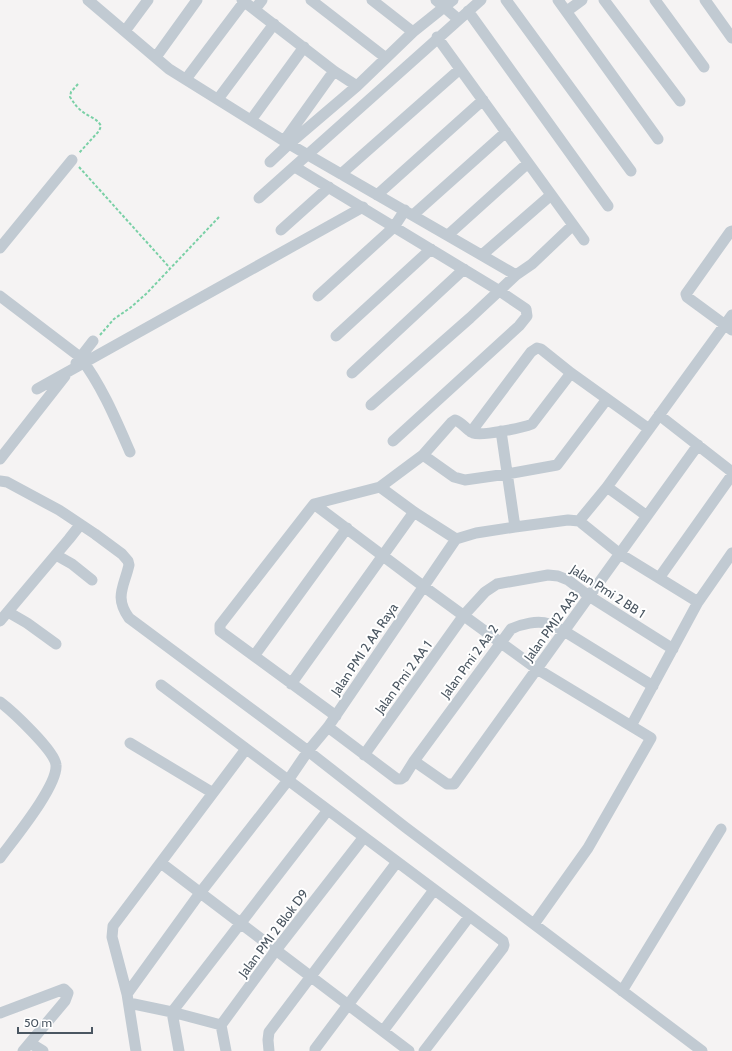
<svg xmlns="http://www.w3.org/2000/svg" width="732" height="1051" font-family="Cabin,sans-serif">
<rect width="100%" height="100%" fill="#f5f3f3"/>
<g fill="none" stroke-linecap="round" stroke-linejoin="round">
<path stroke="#7ad0a6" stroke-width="2" stroke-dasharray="3 2" stroke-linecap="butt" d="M78 84 71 92 70 97C74 103 77 108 83 112 89 117 97 118 101 126L99 131 79 153
M79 167 170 268
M100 335 114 319 130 308 146 294 219 217"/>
<path stroke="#c1cad2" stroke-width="11" d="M88 0 169 69 289 144 516 275 532 264 573 225
M242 0 334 71 357 86
M311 0 386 58
M372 0 413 32
M436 0 458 19
M506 0 631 171
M558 0 658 139
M604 0 680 101
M655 0 704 67
M705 0 732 38
M255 9 262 0
M468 11 608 206
M567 11 582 0
M125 31 148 0
M437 37 584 240
M156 57 197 0
M186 79 244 2
M218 99 274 24
M251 120 304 47
M284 141 334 71
M270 162 289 144 357 86 413 32 453 0
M295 167 498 290 526 309 527 316 519 326 393 441
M341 174 460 69
M377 195 483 100
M259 198 481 0
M413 215 506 132
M281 230 329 187
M732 231 730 232 686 294 687 297 732 330
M448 235 528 163
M0 248 72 160
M482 255 551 195
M0 296 80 357C102 386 116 420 130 452
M318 296 394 227 405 210
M336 336 431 249
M76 363 93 341
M352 373 464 269
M37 389 363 207
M371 405 470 318 516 275
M659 415 732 472
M501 431 515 527
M471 432 531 352 537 348 541 349 571 373 649 429
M423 455 454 477 465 480 507 474 557 465 607 399
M0 459 65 376
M0 481 7 482 59 510 95 534 122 554 128 561 129 565C124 587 114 597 129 618L308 751 405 827 702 1051
M380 487 414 512 456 539
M607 487 647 516
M314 504 380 487 423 455 452 422 455 420C462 422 466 430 473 433 483 436 522 428 532 424L571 373
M579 521 607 487 732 315
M56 555 72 564 92 580
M659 578 732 475
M8 612 27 623 56 644
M0 621 69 539 80 525
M254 656 347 528
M291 684 414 512
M161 685 503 941 504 945 503 948 424 1051
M0 702C12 711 55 751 56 765 58 786 13 840 0 858
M336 716 220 631V625L314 504 423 586 537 669 651 738 588 848 534 924
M631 726 698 602 732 553
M328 727 397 779H401L404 777 414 761 511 629C521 624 538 620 549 624 554 625 559 629 564 631L653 686
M130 743 213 793
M364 755 464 615 485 592 497 584 548 575 558 576 568 580 589 596 673 649
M414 761 447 784H454L698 445
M161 863 409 1051
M622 991 721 829
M127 994 200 893 289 779 308 751 328 727 456 539 476 533 515 527 568 520 579 521 620 554 698 602
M129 1003 172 1012 221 1025
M0 1013 64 989 68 993 65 1001 23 1051
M383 1031 469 917
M30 1043 43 1051
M136 1051 127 994 112 937 113 926 246 749
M179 1051 172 1012 328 810
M226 1051 221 1025 276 950 364 837
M269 1051 268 1040 269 1032 397 862
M315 1051V1049L434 890"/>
</g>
<g text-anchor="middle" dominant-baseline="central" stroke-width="4" stroke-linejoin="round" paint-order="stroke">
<g font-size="13" fill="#4a5661" stroke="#fff">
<text transform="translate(608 591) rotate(33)">Jalan Pmi 2 BB 1</text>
<text transform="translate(551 626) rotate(-54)">Jalan PMI2 AA3</text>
<text transform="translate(364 649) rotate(-56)">Jalan PMI 2 AA Raya</text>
<text transform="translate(469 661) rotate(-54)">Jalan Pmi 2 Aa 2</text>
<text transform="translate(403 677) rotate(-54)">Jalan Pmi 2 AA 1</text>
<text transform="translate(273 933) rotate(-53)">Jalan PMI 2 Blok D9</text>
</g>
</g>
<path d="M18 1027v6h74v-6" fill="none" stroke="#4a5661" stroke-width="2"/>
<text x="24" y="1027" font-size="12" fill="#4a5661" stroke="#ffffff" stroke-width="3" paint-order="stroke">50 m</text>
</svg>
